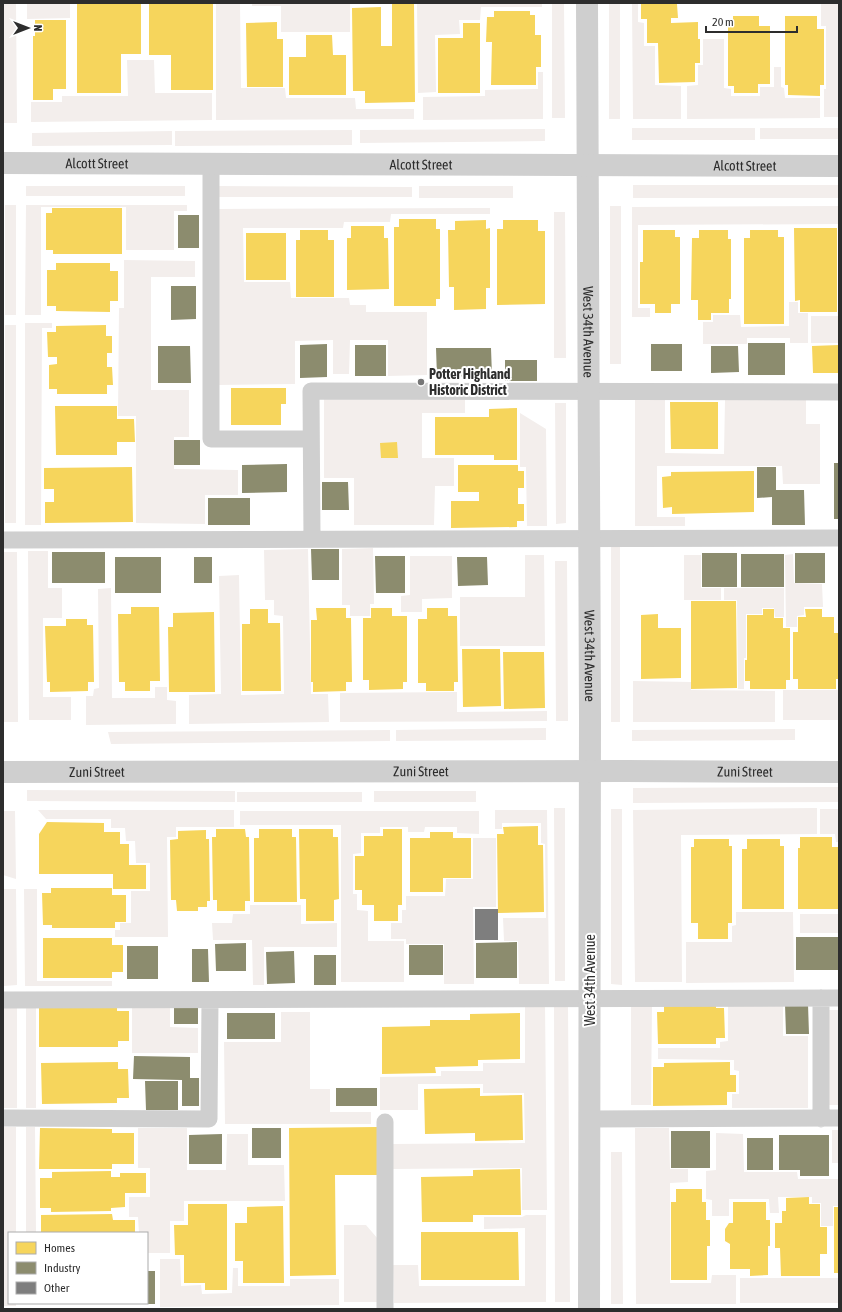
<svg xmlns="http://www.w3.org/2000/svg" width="842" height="1312" font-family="'Asap Condensed',sans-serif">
<rect width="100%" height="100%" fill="#fff"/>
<path fill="#f3eeec" d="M3 3H16L17 123H3Z
M27 3H70V18L27 19Z
M216 3H240L241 88H285L286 98H355L356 109H414V119L216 120Z
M252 3H350V32H281V6H252Z
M417 3H542V7H481L480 20H459L460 34 435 35 436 92 418 93Z
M552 3H564L565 118H552Z
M609 3H620V119H609Z
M632 3H638V22L644 23V46H655V85L681 86V119H633Z
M821 3H839V117H824V89H826V26H821Z
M703 39H724V88L731 89V96H760V87H774V67H781V87L784 88 785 98H820V118L687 119V86L698 85V65H703Z
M127 60H154L155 93H212V120L31 122V102H62V96H128Z
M538 72H543V119L423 120V97L485 96V90L538 89Z
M632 128H755V140H632Z
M760 128H839V139H760Z
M545 129V141L360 143V130Z
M352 130V145L175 146V131Z
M172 131V145L32 146V133Z
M633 185H839V198H633Z
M26 186H185V196H26Z
M217 186 412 187V197H217Z
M419 186H513V198H419Z
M5 205H16V315H5Z
M26 205H187V211H174V250H126V207H41V315H25Z
M610 206H621V364H610Z
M839 206V224L638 225V308H650V317H632V207Z
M490 208V214H391L390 222H344L343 228H243L244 282H290L291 298H349L350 305H366V312H427V375L388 376V340H350L349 374H333V340L295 341V384L217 385V209Z
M554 212H565L566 358H554Z
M124 260 195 261V277H151V390H189V437H174V469L238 470V495H205V524L136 523V416H118L119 308H124Z
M789 302H798V313H808V343H790V338H747V344H703V322H713V315H740L741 327 789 326Z
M811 316H839V343H811Z
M25 323H52V328H42L41 525H25Z
M5 325H16V523H5Z
M324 399H465V413H422V458H454V486H435L434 525H354V478H324Z
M635 400H665V453L724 454 725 400H806V424H820V484H783L782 466H657V517H685V526H635Z
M555 403H566V523L556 524Z
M520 413 546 429 547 526H527L526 467H520Z
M611 547H620V722H611Z
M373 548 374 604H370V616H350V605H342V549Z
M308 549 311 694H328L329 722 189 724V695L221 694 219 576 239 575 241 695 284 694 283 616 274 615V600H265L264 550Z
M28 551H48V588H62V618H43V697H71V720H29Z
M3 552H17L18 722H3Z
M793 554 794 583 822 584 823 607H804V615L797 616V627H786L785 555Z
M525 555H544L545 646H460V597H525Z
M684 555H701V588H721V600H684Z
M410 556H452V598L422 599V612H401V596L410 595Z
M555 561H567L568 721H556Z
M111 588 112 698H155V687H167V700L176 701V724L86 725V696H93L94 689 99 688 98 589Z
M724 588H784V617H775L774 608H762V614H746V658H744V689H738L737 600H724Z
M633 681 691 682V690L775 691V722H633Z
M783 690H839V720H783Z
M457 692V712L547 711V721L340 722V693Z
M546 728V740L396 741V730Z
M795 729V740L632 741V730Z
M390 730V741L111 744 108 732Z
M839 787V802L633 803V788Z
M27 790 235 791V802L27 801Z
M374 791H476V802H374Z
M237 792H362V802H237Z
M554 808H565V981H555Z
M817 808V834L681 835 682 982H635L633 810Z
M611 809H622V985L611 984Z
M820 809H839V842H836L835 834H820Z
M38 810H234V827H176V837H167L168 937H115V930H120V923H131V891H150V863H136L135 841H126L125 828H111V819H46Z
M495 810H547L549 984H519L518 941H504L503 918H546L545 844 541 843V823H502V829H495Z
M3 811H15L16 879 3 875Z
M240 811H479V834L457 833V827H425L424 832H408V827H380V833H361V853L353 854V894H357V910L368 911V941H404V982H341V825H240Z
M473 838H496V907H473L474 984H444V944H406V939H391V923H402V910H406V896H445L446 879H473Z
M3 889H16L17 985 4 986Z
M24 889H37V981H112V986H25Z
M250 905H301V924L337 923V947H264V985H253L252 940H213L212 923H232L233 914H250Z
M736 912H793L794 982 686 983V942H732V926L736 925Z
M800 914H839V933H800Z
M525 1003H545L547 1210H522V1168L393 1169V1144L525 1143 524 1093H483V1084H418V1110H380V1077L441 1076V1071H483V1063H525Z
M631 1003H652L651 1105H631Z
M554 1004H568L570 1302H555Z
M728 1004H783V1036H808V1108H732V1094H739V1071L734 1070V1060L658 1059V1048H720V1042L728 1041Z
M3 1005H17V1108H3Z
M132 1005H170V1027L198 1028V1053H132Z
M26 1007H36V1108H26Z
M828 1010H839V1105H828Z
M281 1012H310V1089H330V1112H371V1124H225L224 1042H281Z
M3 1127H16V1233H9V1303H16V1306H3Z
M26 1127H35L36 1233H26Z
M138 1128H187V1170H226L227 1134H248V1165H284L285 1201H184V1221H170V1253H147V1233H139L138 1217H129V1197H150V1168H138Z
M635 1128H669L670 1169H688V1182L670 1183V1283H711L712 1275H736V1304H636Z
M832 1130H839V1163H832Z
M716 1133 743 1134 744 1172H797L798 1179H839V1206H833V1226H821V1203H812V1197H778L779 1213H770L769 1199H729V1216H712V1200L706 1199V1171L716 1170Z
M611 1152H622L623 1304H611Z
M526 1215H546V1302L394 1303 393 1265H418L419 1286H525V1228L484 1229V1217H522Z
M344 1225H366L378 1239V1302H344Z
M160 1259H180L181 1286 201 1285 202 1294 232 1293 233 1268H238V1286H290V1279H339V1305L160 1307Z
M740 1278H839V1303H740Z"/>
<path fill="#f6d55c" d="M77 3H141V54H121V93H77Z
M149 3H213V90H171V55H149Z
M392 3H414L415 102 365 103V91H353L352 8 381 7V46H392Z
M641 4H677L678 18H671V23L698 22V39H700V63H695V82L659 83 658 43H647V19H641Z
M494 11H530V15H535V35H541V67H536V85H491L492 42H486L487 17H494Z
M733 16H759V26H770V84H758V93H734V86H728V25H733Z
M785 16H817V29H824V85H820V96L788 95V85H785Z
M35 20H66V89H53V100H33V36H35Z
M277 22V39H283V87H247L246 23Z
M463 23H480V93H438V38H463Z
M306 35H332L333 55H346V95H289V57H306Z
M52 208H122V254H53V250H46V213H52Z
M399 219H436V229H440V299H436V306H394V227H399Z
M486 220V229L490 228V288H486V309L454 310V287H449L448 230H455V221Z
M503 220H538V231H545V304L497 305V229H503Z
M351 226H384V238H388L389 289 347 290V238H351Z
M794 228H837V312H800V300L795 301Z
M300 230H328V240H334V297H296V240H300Z
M643 230H675V237H680V304H671V313H655V304H640V262H643Z
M699 230H728V239H731V299H729V313H711V320H698V300H691L692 238H699Z
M750 230H778V237H784V324H744V238H750Z
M246 233H286V280H246Z
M56 263H110V271H118V301H110V312L56 311V306H47V270H56Z
M106 325V336H112V353H107V367H112L113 385H107V394H57V389H49V365L57 364V357H48L47 332H56V326Z
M839 345V373H813L812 346Z
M231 388H286V404H281V425H231Z
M670 402H718V449H671Z
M55 406H117V419H134L135 442H117V455H56Z
M517 408V460H494V455H435V417H489V409Z
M397 442 398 458H381L380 443Z
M458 465H518V471H524V488H518V504H524V521H517V527L451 528V501H479V492H458Z
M132 467 133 522 45 523V502H54V489H44V468Z
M754 471V512L672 514V507L663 508 662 477 671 476V472Z
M691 601H736L737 688 691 689Z
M131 607H159L160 681H150V691H125V682H119L118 614H131Z
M316 608H346V618H351L352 682H346V691L313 692V682H311V620H317Z
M371 608H392V616H407V682H403V689L369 690V680H363V618H371Z
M427 608H448V616H457L458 682H454V691H426V683H418V619H427Z
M250 609H268V623H280L281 691H242V624H250Z
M763 609H774V618H783V628H790V680H786V689H750V681H745V660H747V615H763Z
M805 609H822V617H834V633H839V679H836V689H798V679H793V632H798V617H806Z
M214 612 215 692H169L168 627H173V613Z
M658 614V628H681V678L641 679V615Z
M66 619H87V625H93L94 682H88V691L50 692V682H47L45 626H66Z
M462 649H500L501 706 463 707Z
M503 652H544L545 708 504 709Z
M47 822 104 823V832H120V844H129V865H146V889H113V874H39V834Z
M538 826V845H543L544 912 498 913 497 834H504L503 827Z
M216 829H245L246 837H249L250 901H245V911H217V900H213L212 837H216Z
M259 829H292V837H296L297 902H254V838H259Z
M299 829H333V837H338L339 899 334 900V921H306V899H300Z
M383 829H402V905H398V921H374V905H362V890H355V856H364V836H383Z
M206 830V839H209L210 901H207V907H198V911H177L176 900H171L170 840 178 839V831Z
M430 832H453V838H471V878H443V892H410V838H430Z
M800 837H832V847H839V909H798V848H800Z
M694 839H729V846H732V923H728V939H698V923H691V847H694Z
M747 839H780V846H784V909H742V849H747Z
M51 888H112V895H126V922H115V928H52V925H43L42 893H51Z
M43 938H112V945H123V972H112V978H43Z
M716 1003V1008H724L725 1038H716V1044H658L657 1012H664V1004Z
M117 1005V1011H129V1041H118V1047H39V1007Z
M520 1013V1059L478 1060V1066L435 1067 436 1073 382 1074V1027L430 1026V1020H470V1014Z
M118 1062V1069H128L129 1098H117V1103L42 1104 41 1063Z
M730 1062V1075H736V1092H727V1105L653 1106V1067H664V1063Z
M480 1088V1096L522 1095 523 1140 475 1141V1133L425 1134 424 1089Z
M377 1127V1175H335L336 1275 290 1276 289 1128Z
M40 1128 112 1129V1133H134V1164H112V1169H39Z
M520 1169 521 1215H473V1222H422L421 1177 473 1176V1170Z
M111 1171V1177H120V1173H146V1193H125V1207L111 1208V1211L51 1212V1208H40V1178H52V1172Z
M676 1189H702V1202H706V1220H710V1246H707V1280H671V1202H676Z
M809 1197V1204H820V1227H827V1254H820V1276H781L780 1248H775V1223H782V1211H786V1198Z
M733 1202H766V1220H770V1246H768V1275L750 1276V1269H730V1244L725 1241V1229L729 1223H733Z
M188 1204H227V1290H205V1283H184V1255H175L174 1225H188Z
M283 1206 284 1283H243V1261H235V1223H247V1207Z
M834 1207H839V1273H834Z
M112 1214 113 1220H135V1233H41V1215Z
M421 1232H518L519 1280H421Z"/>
<path fill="#8c8c6e" d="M178 215H199V248H178Z
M171 286H196V319L171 320Z
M748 343H785V375H748Z
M327 344V377L300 378V345Z
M651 344H682V371H651Z
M355 345H386V376H355Z
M158 346H190L191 383H158Z
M711 346H738L739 372 711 373Z
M436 348H491L492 376 437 377Z
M505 360H537V381H505Z
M174 440H200V465H174Z
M834 463H839V519H834Z
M287 464V492L242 493V465Z
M757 467H776V490H804L805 525H772V497L757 498Z
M322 482H348L349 510H322Z
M208 498H250V525H208Z
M311 549H339V580H312Z
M52 552H105V583H52Z
M702 553H737V587H702Z
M795 553H825V583H795Z
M741 554H784V587H741Z
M375 556H405V593H376Z
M115 557H161V593H115Z
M194 557H212V583H194Z
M457 557H487L488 585 458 586Z
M796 937H839V970H796Z
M517 942V978H476V943Z
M246 943V971H216L215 944Z
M409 945H443V975H409Z
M127 946H158V979H127Z
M192 949H208L209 982H192Z
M294 951 295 983 267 984 266 952Z
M314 955H336V985H314Z
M785 1004H808L809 1034H786Z
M174 1006H198V1024H174Z
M227 1013H275V1039H227Z
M134 1056 190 1057V1078H199V1106H182V1080L133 1079Z
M145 1081H178V1110H146Z
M336 1088H377V1106H336Z
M252 1128H281V1158H252Z
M671 1131H710V1168H671Z
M222 1134V1164H189V1135Z
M779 1135H829V1176H800V1170H779Z
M747 1138H773V1170H747Z
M147 1271H155V1304H147Z"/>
<path fill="#7e7e7e" d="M475 909H498V940H475Z"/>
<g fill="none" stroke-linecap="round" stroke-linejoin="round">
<path stroke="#cfcfcf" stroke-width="17" d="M211 164V439H311
M312 539 311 391 839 392
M3 540 839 538
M821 998V1119
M3 1000 839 998
M3 1118 209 1119 210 1000
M589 1119 839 1118
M385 1309V1122"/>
<g stroke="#cfcfcf" stroke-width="22">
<path id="s1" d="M587 3 590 717 589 1309"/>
<path id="s2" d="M3 163 839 166"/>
</g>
<path stroke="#cfcfcf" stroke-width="22" id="s3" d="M3 772 625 771 839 772"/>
</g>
<circle fill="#767676" stroke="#fff" stroke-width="1.5" cx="421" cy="382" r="4"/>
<g text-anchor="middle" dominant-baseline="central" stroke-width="4" stroke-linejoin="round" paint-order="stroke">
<g font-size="14" fill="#2d2d2d" stroke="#fff">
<text stroke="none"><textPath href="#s2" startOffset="94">Alcott Street</textPath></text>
<text stroke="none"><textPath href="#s2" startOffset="418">Alcott Street</textPath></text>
<text stroke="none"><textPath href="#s2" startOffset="742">Alcott Street</textPath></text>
<text stroke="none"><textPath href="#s1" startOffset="329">West 34th Avenue</textPath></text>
<text stroke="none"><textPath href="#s1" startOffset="653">West 34th Avenue</textPath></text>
<text stroke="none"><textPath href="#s3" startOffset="418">Zuni Street</textPath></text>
<text stroke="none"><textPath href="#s3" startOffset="94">Zuni Street</textPath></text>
<text stroke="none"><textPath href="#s3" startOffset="742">Zuni Street</textPath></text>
<text transform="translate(590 980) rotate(-90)">West 34th Avenue</text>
</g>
<g font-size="14" font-weight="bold" fill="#2d2d2d" stroke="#fff" text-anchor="start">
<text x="429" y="374">Potter Highland<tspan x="429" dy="16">Historic District</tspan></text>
</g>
</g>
<rect width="842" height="1312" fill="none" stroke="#2d2d2d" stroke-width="8"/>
<rect x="8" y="1232" width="140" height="72" fill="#ffffff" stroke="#ababab"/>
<rect x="16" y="1242" width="20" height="12" fill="#f6d55c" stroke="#ababab"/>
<text x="44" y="1252" font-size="12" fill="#2d2d2d">Homes</text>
<rect x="16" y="1262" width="20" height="12" fill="#8c8c6e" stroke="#ababab"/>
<text x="44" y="1272" font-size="12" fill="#2d2d2d">Industry</text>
<rect x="16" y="1282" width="20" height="12" fill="#7e7e7e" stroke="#ababab"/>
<text x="44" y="1292" font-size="12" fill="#2d2d2d">Other</text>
<g transform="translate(28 28) rotate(90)" stroke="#ffffff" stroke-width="3" paint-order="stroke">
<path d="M0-3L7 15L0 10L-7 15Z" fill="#2d2d2d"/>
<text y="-6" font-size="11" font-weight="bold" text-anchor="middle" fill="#2d2d2d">N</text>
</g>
<path d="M706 26v6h91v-6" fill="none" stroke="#2d2d2d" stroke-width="2"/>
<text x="712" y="26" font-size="12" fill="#2d2d2d" stroke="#ffffff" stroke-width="3" paint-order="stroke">20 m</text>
</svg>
